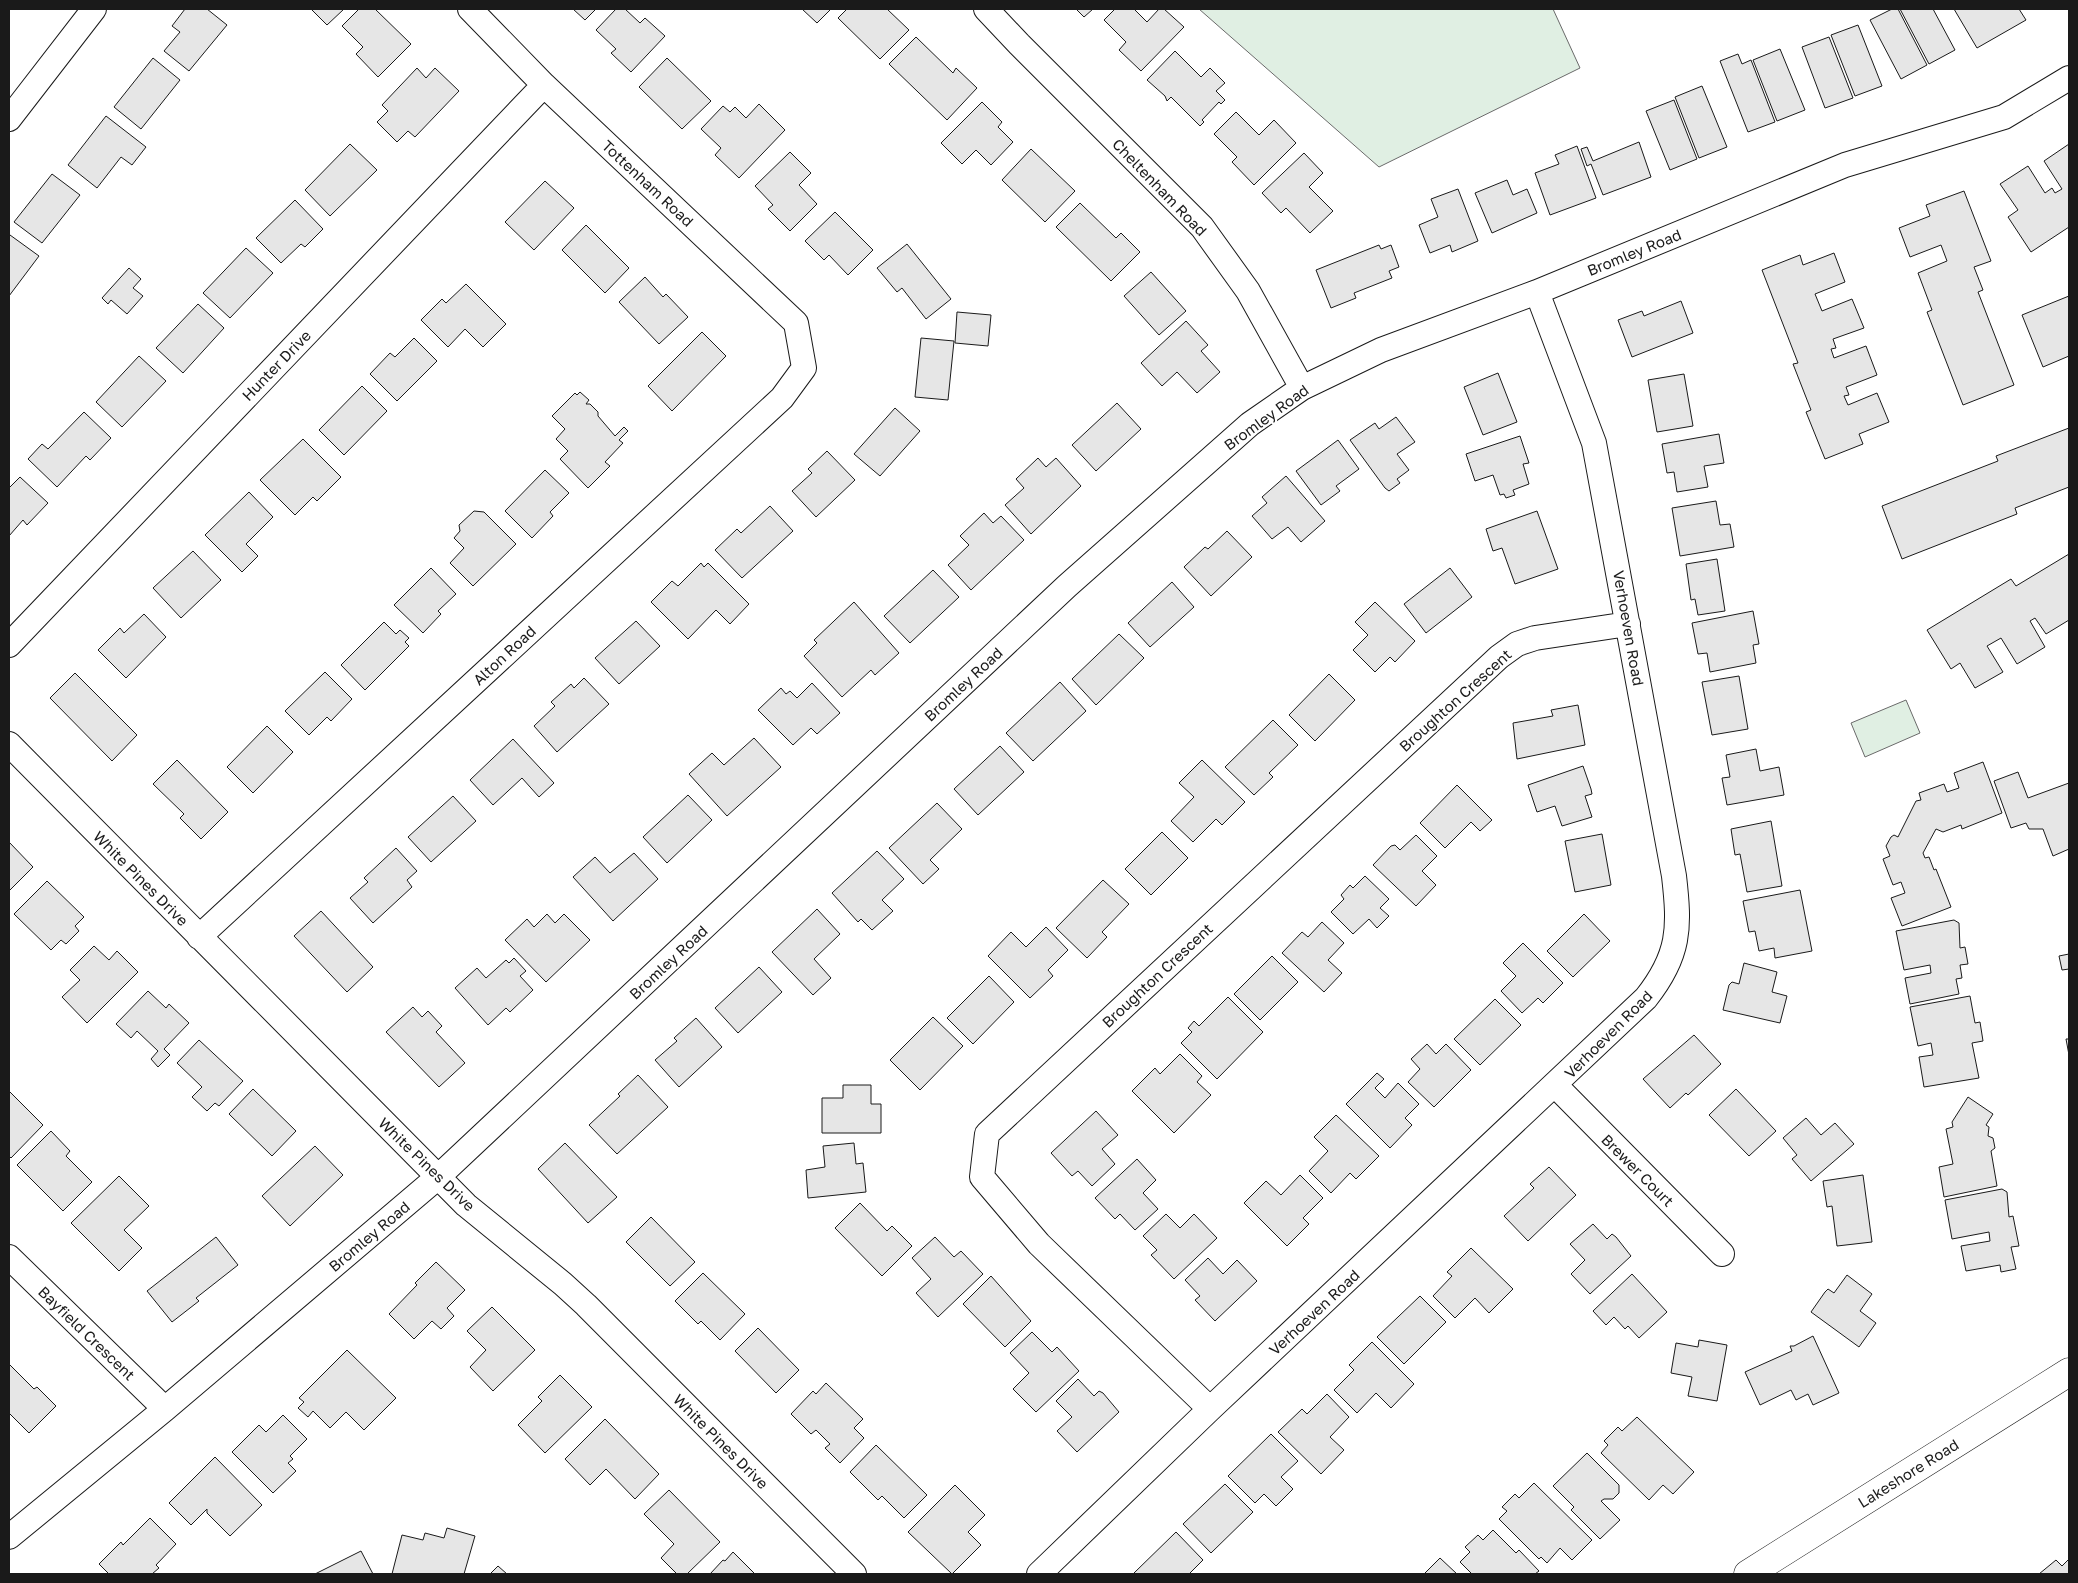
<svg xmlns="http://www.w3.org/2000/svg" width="2078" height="1583" font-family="'Golos Text',sans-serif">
<rect width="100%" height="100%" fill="#fff"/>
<path fill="#e0efe3" stroke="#6a6a6a" d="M1199 9H1553L1580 68 1379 167Z
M1906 700 1920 733 1865 757 1851 723Z"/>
<path fill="#e6e6e6" stroke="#1a1a1a" d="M185 9H207L227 25 189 71 164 51 180 32 172 26Z
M311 9H344L327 25Z
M359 9H375L411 44 378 77 356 54 363 47 342 26Z
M573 9H596L585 20Z
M616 9H625L640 23 645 18 665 36 631 72 611 53 616 49 596 30Z
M802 9H831L817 23Z
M847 9H887L909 30 880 59 838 18Z
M1076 9H1093L1084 17Z
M1115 9H1134L1147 22 1159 9H1164L1184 27 1141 71 1119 50 1126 42 1104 20Z
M1892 9H1898L1927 65 1901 79 1870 20Z
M1900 9H1933L1955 50 1929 64Z
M1954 9H2019L2026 20 1977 48Z
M1858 25 1882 86 1855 96 1831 35Z
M916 37 953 73 956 68 977 88 947 120 889 64Z
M1829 37 1853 98 1825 108 1802 47Z
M1780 49 1805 110 1777 121 1753 60Z
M1175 51 1201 77 1210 68 1225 83 1216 91 1225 100 1221 104 1219 102 1202 120 1204 122 1200 126 1171 97 1167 101 1165 96 1147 80Z
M1738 54 1742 64 1751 60 1775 122 1748 132 1720 61Z
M153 58 180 80 141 129 114 107Z
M667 58 711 101 682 129 639 87Z
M417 68 426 78 435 68 459 91 415 137 408 131 397 142 377 122 388 111 382 105Z
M1702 86 1727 147 1699 158 1675 97Z
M1674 100 1697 159 1670 170 1646 111Z
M982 102 1002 122 998 127 1013 142 991 165 976 150 962 164 941 143Z
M759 104 785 130 739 178 715 155 721 148 701 129 723 106 730 112 735 107 746 118Z
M1236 112 1259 135 1274 120 1296 143 1254 185 1232 162 1237 157 1214 134Z
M106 116 146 147 132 165 121 157 97 188 68 165Z
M1639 142 1651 177 1603 195 1591 164 1587 166 1581 149 1587 147 1593 161Z
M350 144 377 170 330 216 305 190Z
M2069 144V227L2031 252 2008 217 2018 210 2000 184 2028 166 2045 193 2052 188 2055 193 2062 189 2044 161Z
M1577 146 1596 198 1550 215 1535 173 1559 164 1555 155Z
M1031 149 1075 191 1045 222 1002 180Z
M790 152 811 173 799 185 817 204 790 231 768 209 773 205 755 186Z
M1304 153 1323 173 1309 187 1333 211 1310 233 1286 208 1281 213 1262 193Z
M52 174 80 195 42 243 14 222Z
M1507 180 1513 195 1527 189 1537 213 1492 233 1475 193Z
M545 181 574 208 534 250 505 222Z
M1458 189 1478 241 1452 252 1450 245 1430 253 1419 225 1438 217 1431 199Z
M1964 191 1991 261 1974 267 1983 290 1978 292 2014 385 1963 405 1927 312 1932 310 1918 273 1947 261 1941 245 1910 257 1899 228 1930 216 1926 205Z
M295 200 323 229 305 247 301 244 281 263 256 238Z
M1080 203 1116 238 1121 233 1140 252 1111 281 1056 227Z
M835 212 873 250 848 275 829 255 824 260 805 241Z
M586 225 629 268 605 293 562 250Z
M10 235 39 256 9 296V237Z
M907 244 951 299 926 319 902 288 897 292 877 268Z
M1379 245 1381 249 1391 245 1399 267 1389 271 1392 278 1354 293 1356 298 1331 308 1316 270Z
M246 248 273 273 230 318 203 293Z
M1834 253 1845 282 1815 294 1822 311 1852 299 1864 328 1833 339 1836 348 1831 349 1834 358 1866 346 1877 375 1846 387 1849 395 1844 396 1848 405 1877 393 1889 422 1859 434 1863 444 1825 459 1806 412 1811 410 1793 364 1798 363 1762 270 1800 255 1803 265Z
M129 268 141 279 133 288 143 296 127 314 111 300 108 304 102 298Z
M1151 272 1186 311 1159 335 1124 296Z
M645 277 663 297 666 294 688 317 659 344 619 302Z
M466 284 506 324 483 347 465 329 448 347 421 320 442 299 446 303Z
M2069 296V356L2043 367 2022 315Z
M1681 301 1693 333 1632 357 1618 320 1642 311 1644 316Z
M198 304 224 328 183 373 156 348Z
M957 312 991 315 988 346 955 343Z
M1186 321 1208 345 1201 351 1220 372 1197 393 1177 372 1162 386 1141 363Z
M702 332 726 356 672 411 648 386Z
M414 338 437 361 397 401 370 374 390 353 395 357Z
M921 338 954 341 948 400 915 397Z
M139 356 166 381 122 427 96 402Z
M1498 373 1517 422 1483 435 1464 387Z
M1684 374 1693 426 1657 432 1648 380Z
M362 386 387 411 344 455 319 430Z
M580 392 589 400 586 404H590L598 412V416L615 436 624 427 628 431 619 440 623 443 605 462 610 466 588 488 560 459 568 451 556 439 565 429 552 416 575 393 577 395Z
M1117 403 1141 429 1096 471 1072 445Z
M895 408 920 431 880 476 854 454Z
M84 412 111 438 90 460 86 456 57 487 28 459 42 444 48 449Z
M1396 417 1415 442 1397 454 1409 470 1397 479 1400 483 1389 491 1385 488 1350 440 1375 423 1379 429Z
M2069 428V487L2015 508 2017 514 1902 559 1882 506 1998 461 1996 456Z
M1719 434 1724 463 1704 466 1708 487 1677 492 1674 472 1667 473 1662 444Z
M1520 436 1529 463 1523 464 1529 484 1513 490 1515 495 1506 498 1504 494 1500 495 1493 475 1475 481 1466 454Z
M303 439 341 477 317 501 313 497 295 515 260 480Z
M1338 440 1359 469 1336 486 1340 491 1321 505 1296 471Z
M827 451 855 480 816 517 792 491 812 473 808 469Z
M1038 458 1046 467 1056 458 1081 486 1031 534 1005 505 1024 488 1016 479Z
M545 470 569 493 550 512 553 516 532 538 505 511Z
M1286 476 1325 521 1301 542 1288 527 1272 539 1252 516 1267 503 1262 497Z
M20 477 48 503 27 525 23 520 9 536V488Z
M249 492 273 517 246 544 258 556 242 572 205 535Z
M1716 501 1720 525 1730 524 1734 547 1680 556 1672 508Z
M770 506 793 531 742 578 715 550 737 529 741 533Z
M474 511 484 512 516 544 473 586 450 563 464 548 454 538 460 531 459 525Z
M1537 511 1558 569 1515 584 1502 548 1493 551 1486 529Z
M984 513 993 523 1001 516 1024 540 971 590 948 565 969 545 960 536Z
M1227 531 1252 557 1211 596 1184 567 1205 547 1208 549Z
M193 551 221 580 181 618 153 588Z
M2069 554V620L2046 634 2035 618 2030 621 2045 647 2017 664 2001 638 1987 646 2003 672 1975 688 1960 663 1951 669 1927 630 2011 579 2016 586Z
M1717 559 1725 611 1698 615 1695 599 1691 600 1686 564Z
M701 563 704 567 708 563 749 604 730 624 716 610 688 639 651 602 672 581 678 586Z
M431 568 456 594 438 611 441 614 423 633 394 605Z
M1450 568 1472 597 1426 633 1404 604Z
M933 570 959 597 910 643 884 616Z
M1172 582 1194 607 1150 647 1128 623Z
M854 602 899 653 875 675 871 670 842 697 804 656 817 643 814 640Z
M1375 602 1415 641 1395 662 1390 657 1375 672 1353 650 1368 635 1355 622Z
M1753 611 1759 644 1753 645 1756 663 1710 672 1707 653 1698 654 1692 623Z
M144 614 166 637 126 678 98 650 120 628 124 633Z
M636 621 660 646 619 684 595 658Z
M384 622 396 634 400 630 409 638 405 642 409 646 365 690 341 665Z
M1119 634 1144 658 1096 705 1072 679Z
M325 672 352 699 331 721 327 717 309 735 285 711Z
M75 673 137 735 112 761 50 698Z
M1329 674 1355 700 1315 741 1289 715Z
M1739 676 1748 729 1712 735 1702 682Z
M584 678 609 704 557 752 534 726 555 706 551 702 571 684 574 688Z
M1060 682 1086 711 1033 761 1006 733Z
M812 683 840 713 817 734 811 728 793 745 758 710 781 688 786 694 790 691 797 698Z
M1578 705 1585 745 1517 759 1513 723 1553 716 1551 710Z
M1273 720 1298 745 1269 773 1273 777 1254 795 1225 767Z
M267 726 293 752 253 793 227 767Z
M754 738 781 767 727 816 689 774 712 753 724 765Z
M513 739 554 783 539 797 522 778 493 805 470 780Z
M1000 746 1024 772 978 815 954 789Z
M1756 749 1760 771 1779 767 1784 795 1727 805 1722 778 1730 777 1726 755Z
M177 760 228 812 201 839 180 818 184 814 153 784Z
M1202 760 1245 802 1222 825 1216 819 1193 842 1171 821 1194 797 1179 783Z
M1983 762 2002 813 1962 829 1961 825 1943 832 1936 829 1923 853 1925 858 1929 857 1934 870 1936 869 1951 907 1902 926 1891 898 1905 893 1901 882 1893 885 1883 859 1890 856 1886 846 1891 837 1894 835 1898 837 1916 801 1921 800 1919 793 1944 784 1947 792 1959 788 1954 773Z
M1583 766 1591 789 1592 794 1585 796 1592 817 1562 826 1555 806 1537 812 1528 785Z
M2018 772 2028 798 2069 783V849L2053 856 2043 829H2029L2026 823 2011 828 1994 781Z
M1457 785 1492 820 1480 831 1471 822 1445 848 1420 823Z
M688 795 712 820 667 863 643 837Z
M453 796 476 821 431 862 408 837Z
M937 803 962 829 930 860 939 869 923 884 889 848Z
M1771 821 1782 886 1747 892 1740 854 1735 855 1731 829Z
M1162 832 1188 858 1151 895 1125 869Z
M1602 834 1611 885 1575 892 1565 841Z
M1416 835 1437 856 1422 871 1436 885 1416 906 1373 865 1391 846 1395 845 1400 850Z
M9 842 33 867 9 891Z
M396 848 417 871 407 880 412 887 373 923 350 898 368 882 364 878Z
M877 851 904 879 882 900 893 911 872 930 861 919 858 922 832 893Z
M634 853 658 879 613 921 573 877 595 857 610 873Z
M1365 876 1389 899 1380 908 1389 916 1377 928 1369 919 1353 934 1331 912 1344 899 1341 895 1350 885 1353 888Z
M1103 880 1129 904 1102 932 1107 937 1087 958 1056 928Z
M47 881 84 917 75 926 79 931 66 944 61 940 51 950 14 914Z
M1800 890 1812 951 1775 958 1774 948 1759 951 1755 931 1749 932 1743 901Z
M817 909 840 934 814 959 831 978 813 995 772 952Z
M321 911 373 967 347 992 294 936Z
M547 914 555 923 564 914 590 940 546 982 505 940 527 919 534 927Z
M1584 914 1610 941 1573 977 1547 951Z
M1954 920 1959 923 1960 948 1965 947 1968 964 1960 965 1962 978 1956 979 1959 994 1910 1004 1905 978 1931 973 1930 965 1904 970 1896 931Z
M1322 922 1344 943 1328 960 1342 973 1324 992 1282 953 1302 932 1308 937Z
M1046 927 1068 950 1048 970 1053 976 1030 998 988 956 1011 932 1026 947Z
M1523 943 1563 983 1543 1003 1538 998 1522 1013 1501 991 1516 976 1503 963Z
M94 946 109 960 117 951 138 972 87 1023 62 997 80 980 70 970Z
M2069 954V971V969L2062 970 2059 956Z
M1272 956 1298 982 1260 1020 1234 994Z
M514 958 526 971 520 976 533 990 510 1012 506 1008 488 1025 455 988 477 968 486 978 506 960 509 963Z
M1744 963 1777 972 1772 992 1787 996 1780 1023 1723 1010 1729 985 1732 982 1739 984Z
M759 967 782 992 738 1033 715 1008Z
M989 976 1014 1002 973 1044 947 1018Z
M148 991 166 1008 169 1004 189 1023 164 1049 170 1055 158 1067 151 1059 158 1051 137 1031 131 1038 116 1024Z
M1970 996 1975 1023 1980 1022 1983 1041 1972 1043 1979 1078 1924 1087 1919 1057 1933 1055 1931 1043 1918 1046 1910 1007Z
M1228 997 1263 1032 1217 1079 1181 1043 1192 1032 1188 1028 1194 1021 1199 1026Z
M1495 999 1521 1025 1480 1065 1454 1039Z
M413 1007 422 1017 428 1011 442 1026 436 1032 465 1063 439 1087 386 1032Z
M933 1017 963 1046 920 1090 890 1060Z
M696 1018 722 1047 679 1087 655 1060 677 1041 674 1038Z
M1694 1035 1721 1064 1688 1095 1686 1093 1670 1108 1643 1079Z
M2066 1039H2069V1055Z
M199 1040 243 1081 219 1106 215 1103 207 1111 192 1097 202 1087 177 1063Z
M1427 1044 1436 1054 1446 1044 1471 1070 1434 1107 1408 1082 1420 1069 1411 1059Z
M1180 1054 1202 1076 1197 1082 1211 1095 1174 1133 1132 1091 1155 1068 1160 1074Z
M1377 1073 1384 1079 1375 1088 1385 1098 1398 1083 1419 1104 1405 1118 1412 1125 1390 1148 1346 1104Z
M638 1075 668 1107 617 1154 589 1125 620 1096 618 1094Z
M843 1085H871V1104H881V1133H822V1098H843Z
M253 1089 296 1131 272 1156 229 1114Z
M1736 1089 1776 1131 1749 1156 1709 1115Z
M9 1091 43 1125 11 1158 9 1156Z
M1968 1097 1993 1114 1986 1125 1989 1127 1988 1136 1993 1138 1995 1148 1991 1151 1997 1186 1944 1197 1939 1167 1953 1164 1946 1129 1953 1127 1952 1122Z
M1096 1111 1118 1135 1102 1149 1115 1164 1092 1186 1078 1171 1072 1176 1051 1153Z
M1336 1115 1379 1156 1356 1179 1350 1173 1331 1193 1309 1171 1328 1151 1314 1137Z
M1806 1118 1821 1135 1835 1123 1854 1144 1811 1181 1792 1159 1797 1155 1783 1138Z
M51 1131 70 1151 66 1156 92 1182 63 1211 17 1165Z
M565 1143 617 1197 588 1223 538 1169Z
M854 1143 856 1164 863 1163 866 1192 808 1198 806 1170 825 1167 823 1146Z
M315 1146 343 1175 290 1226 262 1196Z
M1137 1159 1156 1180 1143 1193 1158 1209 1135 1230 1120 1214 1115 1219 1095 1198Z
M1549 1167 1576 1195 1528 1241 1504 1216 1534 1188 1530 1184Z
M1300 1175 1323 1198 1303 1218 1309 1224 1287 1246 1244 1203 1266 1181 1281 1195Z
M1863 1175 1872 1242 1837 1246 1832 1206 1827 1207 1823 1181Z
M119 1176 149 1206 124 1230 142 1248 119 1271 71 1223Z
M2002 1189 2007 1192 2009 1217 2013 1216 2019 1246 2011 1247 2016 1269 2001 1272 2000 1265 1966 1271 1961 1246 1990 1241 1989 1232 1952 1239 1945 1200Z
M860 1203 887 1231 892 1226 912 1246 882 1276 835 1228Z
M1166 1214 1180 1228 1194 1214 1217 1238 1174 1279 1151 1255 1157 1250 1143 1236Z
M651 1217 695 1262 670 1286 626 1242Z
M1593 1224 1607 1239 1612 1234 1616 1237 1631 1256 1590 1294 1571 1274 1585 1260 1570 1244Z
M216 1237 238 1265 196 1298 199 1301 172 1322 147 1291Z
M935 1237 954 1257 961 1251 983 1274 938 1317 916 1293 931 1279 912 1258Z
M1471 1248 1513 1289 1489 1313 1475 1298 1455 1318 1433 1296 1452 1276 1447 1272Z
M1208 1258 1223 1274 1237 1260 1257 1281 1215 1321 1195 1300 1200 1296 1185 1280Z
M436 1262 465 1290 447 1308 454 1316 441 1329 432 1321 414 1339 389 1314 417 1285 415 1283Z
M703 1273 745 1314 720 1340 701 1321 698 1324 675 1301Z
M1632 1274 1667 1312 1639 1338 1628 1326 1625 1329 1614 1317 1606 1325 1593 1311Z
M1847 1275 1872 1294 1860 1311 1876 1323 1859 1347 1811 1312 1825 1292 1828 1289 1834 1293Z
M991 1276 1031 1321 1005 1347 963 1304Z
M1420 1296 1446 1322 1404 1364 1377 1337Z
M492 1307 535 1350 493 1391 470 1367 486 1350 467 1331Z
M758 1328 799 1370 776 1393 735 1351Z
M1032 1332 1052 1352 1057 1347 1079 1371 1036 1412 1013 1389 1029 1373 1010 1353Z
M1813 1336 1839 1393 1813 1405 1808 1394 1796 1400 1791 1390 1760 1405 1745 1372 1792 1351 1790 1346H1794Z
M1699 1340 1727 1345 1717 1401 1688 1396 1692 1377 1671 1373 1676 1343 1698 1347Z
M1372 1342 1414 1384 1391 1408 1376 1393 1357 1413 1334 1390 1354 1370 1349 1365Z
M347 1350 396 1398 364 1430 346 1412 330 1428 313 1411 308 1417 298 1408 304 1402 299 1398Z
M9 1364 34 1389 37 1387 56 1406 29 1433 9 1413Z
M560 1375 592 1407 545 1453 518 1425 542 1401 538 1397Z
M1078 1379 1094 1396 1099 1391 1103 1393 1119 1412 1077 1452 1057 1431 1072 1417 1056 1401Z
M826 1383 863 1419 854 1428 864 1438 840 1463 825 1448 830 1444 816 1430 811 1434 791 1414 813 1391 816 1394Z
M1327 1394 1349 1417 1330 1437 1344 1450 1321 1474 1278 1432 1302 1409 1307 1414Z
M283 1415 307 1439 290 1456 293 1459 288 1463 296 1471 273 1493 232 1452 259 1425 266 1432Z
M1637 1417 1694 1472 1673 1494 1663 1485 1649 1500 1601 1453 1608 1445 1604 1441 1618 1427 1622 1431Z
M605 1419 659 1474 635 1499 606 1469 590 1485 565 1459Z
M1271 1434 1298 1461 1281 1477 1293 1489 1276 1506 1264 1494 1255 1503 1228 1476Z
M876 1445 927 1495 904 1518 882 1496 878 1500 850 1472Z
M1587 1453 1619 1485V1493L1613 1499H1604L1601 1501 1620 1520 1600 1539 1571 1510 1574 1507 1553 1486Z
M215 1457 262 1505 230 1536 207 1513V1509L191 1525 169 1503Z
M1534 1483 1592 1540 1572 1560 1560 1548 1547 1563 1541 1557 1539 1559 1499 1519 1507 1511 1502 1507 1515 1494 1519 1498Z
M1225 1484 1253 1512 1211 1553 1183 1524Z
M955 1485 985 1515 968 1532 981 1545 952 1574 908 1532Z
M669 1490 720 1542 687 1574H677L661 1558 674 1544 644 1514Z
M150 1518 176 1544 156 1565 159 1568 152 1574H109L99 1564 121 1542 123 1545Z
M447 1528 475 1536 464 1574H392L402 1535 423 1540 425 1533 444 1538Z
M1493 1530 1516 1553 1519 1550 1539 1571 1535 1574H1472L1460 1562 1470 1552 1465 1547 1478 1535 1483 1540Z
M1176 1532 1203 1560 1189 1574H1135L1134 1573Z
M361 1551 373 1574H315Z
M733 1552 755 1574H710L723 1560 725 1561Z
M1440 1558 1457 1574H1424Z
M2069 1559V1574H2039L2056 1560 2062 1566Z
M498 1566 507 1574H490Z"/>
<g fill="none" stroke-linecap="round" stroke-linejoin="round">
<g stroke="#1a1a1a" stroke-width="26">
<path id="street" d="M986 9 1019 44 1202 227 1248 291 1302 388
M9 119 94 9
M9 645 544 85
M9 744 466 1205 563 1284 586 1305 854 1574
M199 937 782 398 804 368 796 323 544 85 470 9
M1555 1085 1722 1254
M9 1257 165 1409
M1210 1409 1039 1244 982 1177 987 1134 1499 657 1517 644 1535 638 1628 624
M9 1537 165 1409 438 1177 1067 586 1250 424 1302 388 1381 350 1537 292 1845 165 2004 117 2069 78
M1039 1574 1210 1409 1646 998C1680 955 1680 928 1674 876L1594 443 1537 292"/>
</g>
<g stroke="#1a1a1a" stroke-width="29">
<path id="primary" d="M1748 1574 2069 1372"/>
</g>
<use href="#street" stroke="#fff" stroke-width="24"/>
<use href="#primary" stroke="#fff" stroke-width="28"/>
</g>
<g text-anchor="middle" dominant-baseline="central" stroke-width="4" stroke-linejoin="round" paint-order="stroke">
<g font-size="15" fill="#1a1a1a" stroke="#fff">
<text transform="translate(648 183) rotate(43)">Tottenham Road</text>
<text transform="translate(1160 187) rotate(46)">Cheltenham Road</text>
<text transform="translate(1634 252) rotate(-22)">Bromley Road</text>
<text transform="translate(276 365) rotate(-46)">Hunter Drive</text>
<text transform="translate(1266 417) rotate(-36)">Bromley Road</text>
<text transform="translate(1629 628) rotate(80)">Verhoeven Road</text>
<text transform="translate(504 655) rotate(-43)">Alton Road</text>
<text transform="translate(963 684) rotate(-43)">Bromley Road</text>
<text transform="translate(1455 700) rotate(-42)">Broughton Crescent</text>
<text transform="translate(141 878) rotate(45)">White Pines Drive</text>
<text transform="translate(668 962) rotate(-43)">Bromley Road</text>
<text transform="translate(1157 975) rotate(-43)">Broughton Crescent</text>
<text transform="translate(1608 1034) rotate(-45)">Verhoeven Road</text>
<text transform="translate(427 1164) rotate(44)">White Pines Drive</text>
<text transform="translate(1638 1170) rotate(45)">Brewer Court</text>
<text transform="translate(369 1236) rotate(-40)">Bromley Road</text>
<text transform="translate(1314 1312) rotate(-43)">Verhoeven Road</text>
<text transform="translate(87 1333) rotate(44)">Bayfield Crescent</text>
<text transform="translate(721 1441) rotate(45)">White Pines Drive</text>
<text transform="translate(1908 1473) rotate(-32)">Lakeshore Road</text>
</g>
</g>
<rect width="2078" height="1583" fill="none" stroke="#1a1a1a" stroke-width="20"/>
</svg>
